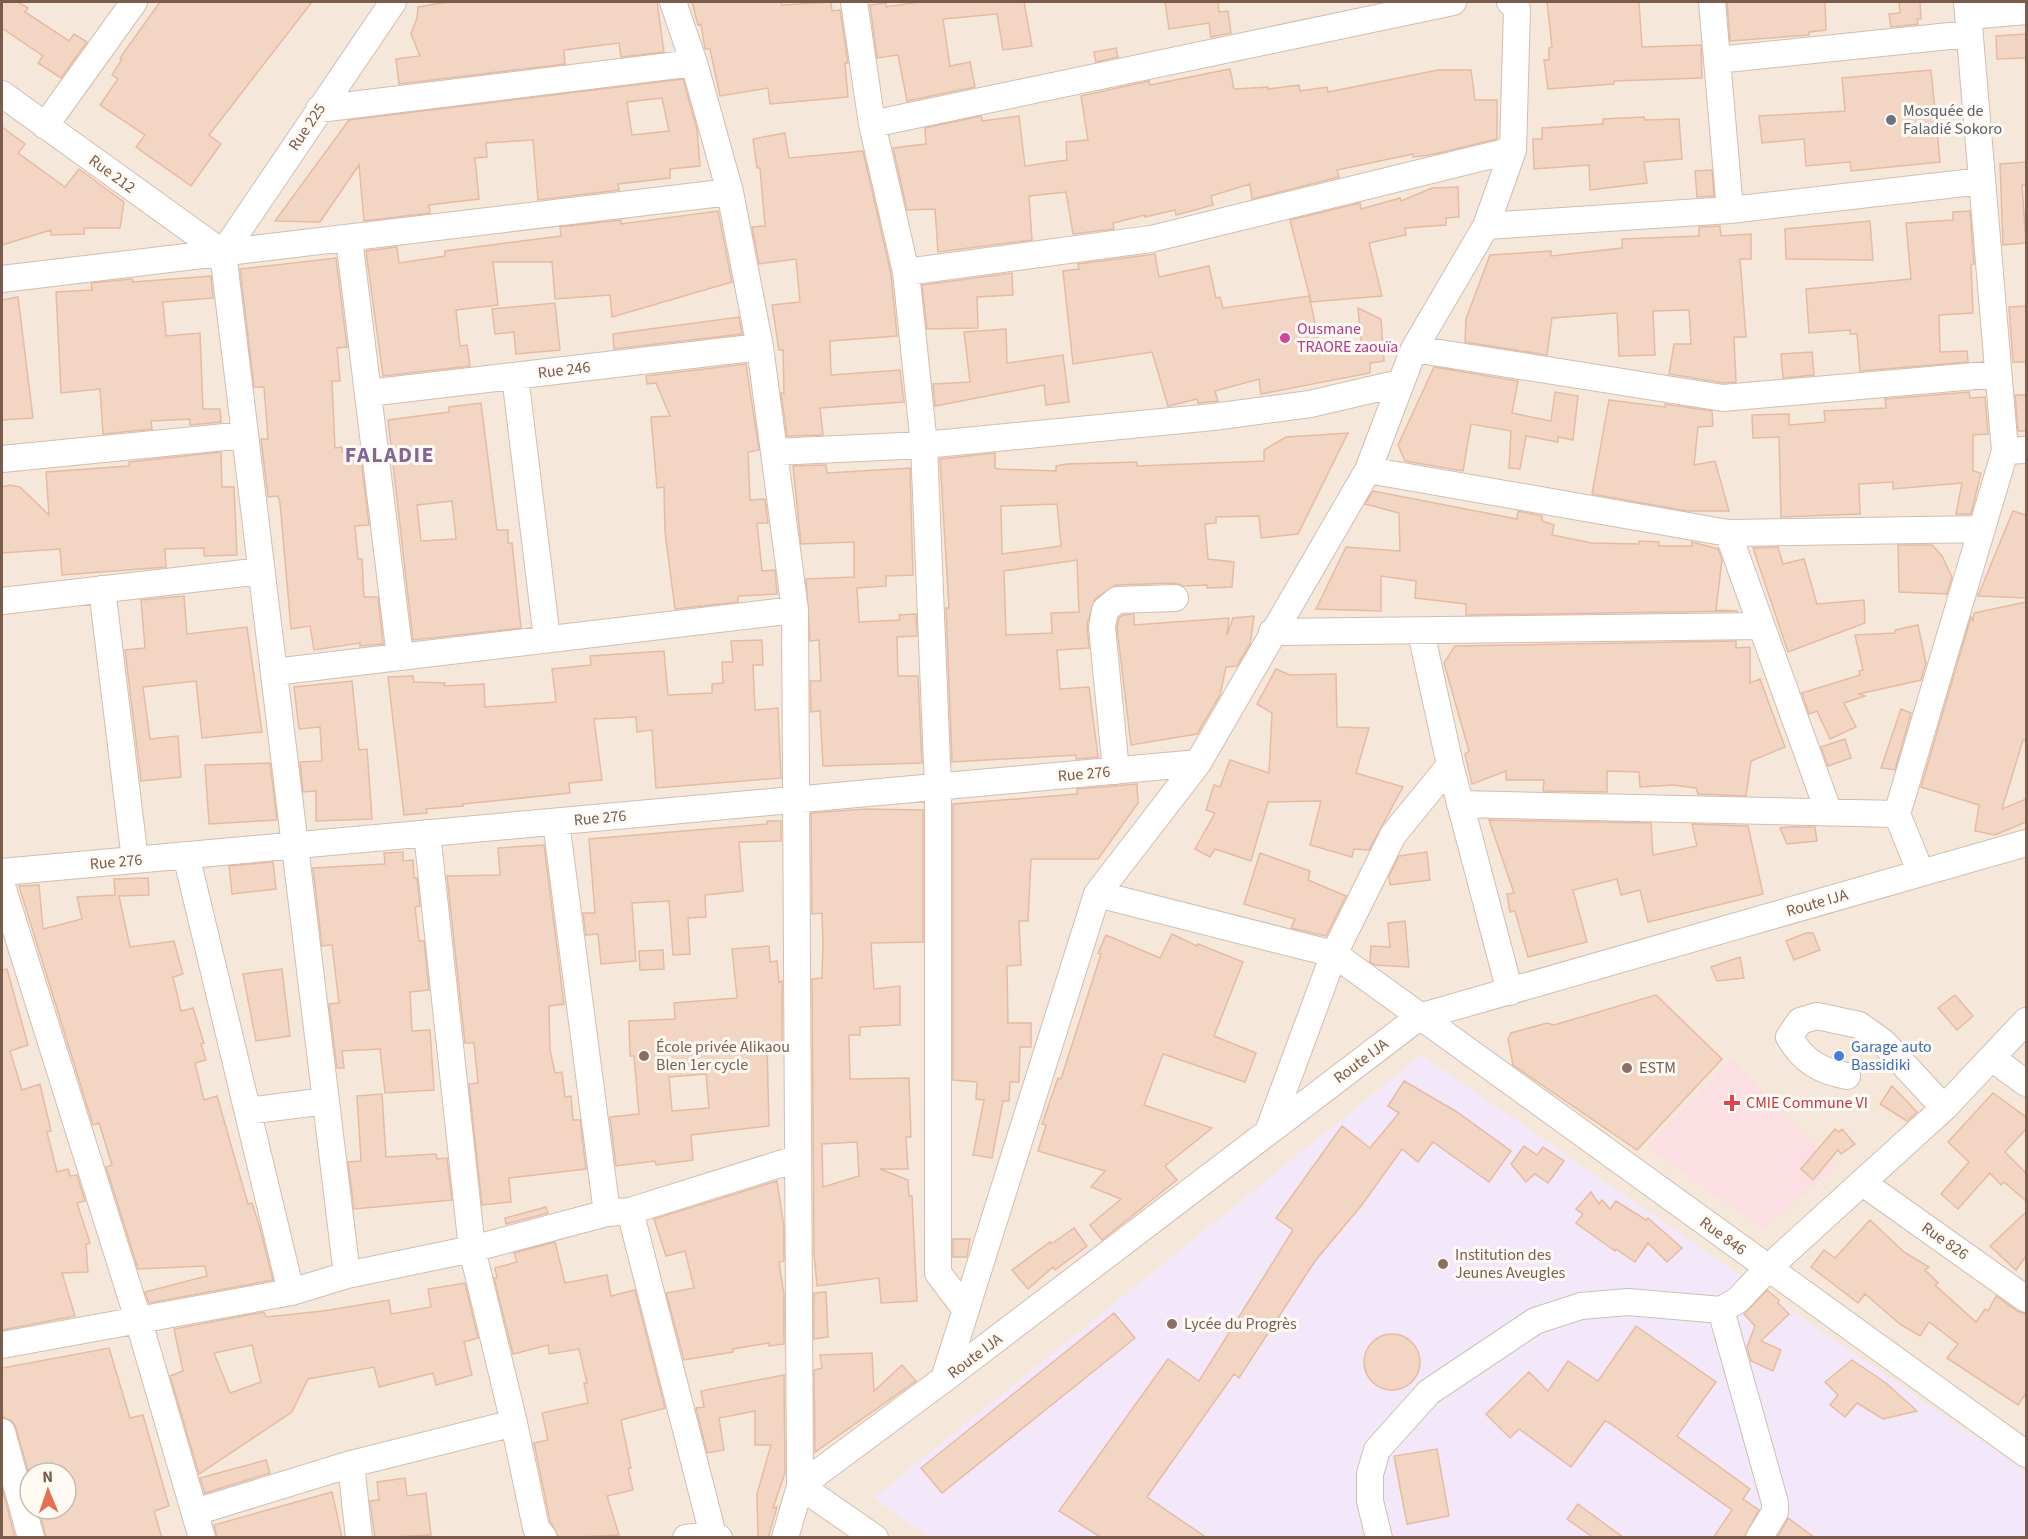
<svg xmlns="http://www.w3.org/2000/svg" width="2028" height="1539" font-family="'Source Sans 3',sans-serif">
<rect width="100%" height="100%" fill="#fdf6ec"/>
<path fill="#f5e8da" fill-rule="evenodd" d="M2 2H2026V1537L2 1538ZM30 1473H66V1509H30Z"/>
<path fill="#f3e8fa" d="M1421 1055 2026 1472V1537L930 1538 874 1498Z"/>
<path fill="#fbdfe3" d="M1732 1059 1836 1167 1764 1230 1647 1146Z"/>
<path fill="#f3d5c3" stroke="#e6bba3" stroke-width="1.5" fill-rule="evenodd" d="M2 2H18L28 8 25 12 69 41 74 34 87 42 61 78 38 63 43 56 2 28Z
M160 2H312L209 135 221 144 191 186 136 147 145 135 100 105 118 79 112 75 122 59 120 58Z
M448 2H657L664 52 621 57 619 43 564 50 565 64 399 84 396 59 420 56 411 34 417 18 418 7Z
M692 2H781L782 5 831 2 832 11 840 10 848 63H845L848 97 770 104 768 88 720 96 710 49H705L701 24 698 25Z
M919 2H1024L1032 46 1003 50 997 14 943 19 950 66 970 62 975 87 907 101 898 55 877 58 870 5 886 3V7Z
M1165 2H1218L1219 12 1228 11 1231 33 1211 37 1209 23 1169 29Z
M1547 2H1639L1642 47 1701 45 1702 78 1614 81V84L1548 89 1544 60H1549V48L1552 47Z
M1727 2H1825L1826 30 1809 32V35L1730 41Z
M1899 2H1920L1921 19H1917L1918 24 1891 27 1889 14 1900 13Z
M2026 34V58L1997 59 1996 36Z
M1116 48 1118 57 1096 62 1094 52Z
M1230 69 1234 89 1268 87V89L1299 85 1300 91 1327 87 1328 92 1438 70H1471L1475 100H1497V139L1430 155 1413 157V154L1337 170 1339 177 1252 199 1250 184 1211 196 1213 205 1176 215 1175 210 1145 217V215L1113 223 1114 229 1073 234 1066 192 1029 196 1032 240 938 252 935 209 907 210 893 148 926 144 925 128 981 116 982 121 1019 116 1025 166 1067 160 1066 142 1088 140 1081 96 1149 81 1150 85Z
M1931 70 1940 162 1851 171 1850 162 1806 166 1804 139 1762 143 1759 116 1845 111 1842 78Z
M683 79 697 129 700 166 670 169V178L618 184 619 190 538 200 533 140 486 143 487 157 475 158 479 199 429 205 430 213 364 221 359 165 320 222 275 221 349 120ZM662 98 669 131 632 135 627 102Z
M1644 117 1645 120 1679 119 1682 159 1644 162 1647 183 1590 190 1589 165 1534 169 1533 139H1542V128L1603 124V119Z
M2 127 25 144 18 153 65 187 79 169 124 202 120 228H84V234L51 235V230L2 245Z
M785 133 789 158 863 151 891 274 897 336 830 341 831 375 900 370 904 402 820 408 823 435 787 436 781 393H784L783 350H779L772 305 800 302 796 259 759 264 752 227 765 226 760 168H757L753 139Z
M2026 162V185H2022L2026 243 2003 245 2000 164Z
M1712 170 1714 196 1697 197 1695 171Z
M1458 187 1459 217 1446 218V225L1405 228 1406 235 1369 243 1382 296 1311 302 1290 220 1360 203 1361 209 1400 198 1401 201 1432 188Z
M718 211 732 282 612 317 610 295 555 299 552 262H493L498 305 456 310 460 346 467 345 470 366 383 376 366 251 397 247 399 263 445 256V251L561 236 560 227 621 220V224Z
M1970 211 1974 264 1971 265 1973 313 1939 315 1940 352 1967 351 1968 362 1860 371 1857 334H1850V330L1809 333 1806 289 1911 279 1906 223 1953 220V212Z
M1870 221 1873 260 1786 259 1785 229Z
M1720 226 1721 236 1751 234V259H1740L1746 337H1734L1736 382 1724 383 1669 374 1674 344H1691L1689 310 1653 311 1655 355 1619 356 1617 313 1552 318 1547 355 1465 342 1466 319 1490 255 1551 251V256L1622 248V239L1699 236V227Z
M1155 254 1159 277 1209 266 1216 298 1220 297 1223 308 1309 296 1322 354 1362 350 1358 308 1381 319 1384 361 1370 363V373L1261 394 1259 379 1215 391 1218 401 1198 403 1197 399 1168 406 1152 352 1073 364 1063 271 1079 269 1078 264Z
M336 258 347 347 337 348 340 381H332L335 448 342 447V452L360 451 369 525 355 526 358 559H362L364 597H378L383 644 360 646V643L314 650 310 626 291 629 280 503 278 496 268 497 261 439H268L264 387H254L240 269Z
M1012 273 1013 295 977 297 978 328 927 329 922 285Z
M211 276 213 298 163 302 166 336 200 333 203 409H220L221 422 190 425V419L151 421 152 429 103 434 100 389 61 393 56 292 92 290 91 283 132 279 133 282Z
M18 297 33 418 2 420V300Z
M555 303 560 350 516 354 514 332 495 334 492 309Z
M2026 306V362H2013L2009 307Z
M739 317 742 334 614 349 613 334Z
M1006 329 1007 363 1063 355 1069 402 1046 405 1044 385 935 406 933 384 970 382 964 332Z
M1812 352 1814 375 1783 378 1781 354Z
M746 364 759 450 748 452 750 500 765 499 768 523H757L762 571 775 570 777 594 738 596V602L675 609 665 532 664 487 657 488 651 417 670 416 656 383 647 384 646 376Z
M1434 367 1518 381 1512 413 1551 421 1555 392 1578 396 1573 440 1558 437V442L1526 436 1520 469 1509 468 1511 431 1471 424 1463 471 1405 461 1398 445Z
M1969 392 1970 398 1985 397 1988 434 1973 435V471L1981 473 1971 514H1956L1962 483 1893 489V482L1859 484 1860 514 1781 517 1779 437 1753 438 1752 415 1789 414V425L1825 422 1824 411 1886 408 1885 399Z
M2015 395H2026V431H2018Z
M1609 400 1665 407V404L1712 411 1713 426 1698 427 1694 465 1715 461 1729 511H1687L1592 494Z
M481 403 497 530H508V543H512L521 628 413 640 388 420 449 412V407ZM452 501 456 539 421 541 417 505Z
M1348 433 1298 534 1261 538 1259 516 1216 517V523L1205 524 1208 559 1234 562 1232 587 1207 588V585L1183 586 1174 583 1116 585 1095 599 1087 624 1089 648 1057 650 1060 689 1089 687 1098 757 1076 759V755L952 762 946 608H949L940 459 995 453V468L999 469 1056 471V466L1067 464 1137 462V466L1264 461V450L1286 437ZM1057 504 1061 546 1002 554 1001 506ZM1077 560 1079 612 1051 613 1052 633 1006 635 1004 571Z
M221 452 222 487H234L237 555 204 556V548L165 549 166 567 62 575 60 549 2 553V487L10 485 20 487 49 515 46 472 129 466V462Z
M826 465 827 473 910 468 913 575 886 576V586L857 588 859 622 900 620 899 615 916 614 917 636 897 637 898 676H918L922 763 823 766 820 711 811 712 810 681H821L819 640 810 641 806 579 854 577V542L801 544 793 466Z
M1373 491 1517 519 1518 511 1542 516V521L1554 525 1552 535 1592 543 1639 544V541L1659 542V546H1692V542L1718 549 1722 559 1716 610 1738 611 1466 615V604L1415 598 1416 581 1381 576V611L1316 609 1346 547 1400 551 1399 513 1365 504Z
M2013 511 2026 515V598L1978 596Z
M1898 545H1932L1942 556 1952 577 1947 594 1899 592Z
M1778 547 1783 564 1804 559 1817 604 1864 600 1865 623 1788 652 1753 548Z
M184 596 187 634 247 627 262 732 202 738 196 681 143 687 150 739 178 736 181 777 141 781 125 650 145 648 141 600Z
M2026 602V741L2023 740 2002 809 2026 799V822L1995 835 1975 831 1979 805 1921 787 1971 617 1973 621 1974 613Z
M1134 614V625L1229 618 1227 635 1233 618 1254 616 1250 644 1237 666 1226 667 1220 695 1197 734 1131 745 1117 628 1119 618 1123 615Z
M1918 625 1926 663 1921 680 1859 694 1865 696 1844 703 1856 727 1830 739 1817 711 1809 714 1802 693 1860 675 1859 671 1863 670 1855 635 1895 633V630Z
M762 640 763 665H753L755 710 778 708 781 778 656 788 652 730 637 732 636 717 594 719 602 780 569 783 570 793 463 804V806L426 809 427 813 404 815 388 677 413 676 414 682 445 683 444 686 484 684 485 707 556 702 552 669 591 665 590 656 664 651 668 695 712 693V684L723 683 722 662H733L731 641Z
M1736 641V648L1750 647V683L1760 679 1785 747 1751 761 1746 796 1698 794 1696 788 1673 785 1640 787 1639 772 1607 771V792L1543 791 1544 780H1506V771L1472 784 1465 754 1469 751 1444 663 1455 646Z
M1276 669 1290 675 1336 674 1337 727 1369 728 1356 773 1403 787 1369 850 1354 849 1352 857 1310 845 1321 801 1268 802 1251 861 1215 849 1210 857 1195 849 1215 813 1206 810 1214 785 1220 787 1230 760 1269 773 1272 713 1257 704Z
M352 681 359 750 367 749 372 819 316 821V791L303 792 300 762 322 761 320 727 299 729 294 687Z
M1901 709 1911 713 1895 770 1881 768Z
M1845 739 1851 758 1828 766 1821 747Z
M270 763 277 820 209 824 205 765Z
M1137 784 1138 803 1098 859H1031L1028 921H1019L1021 965 1007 966 1008 1023H1031V1047H1020L1019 1082H1010L1009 1101H1003L992 1158 973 1155 984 1100 976 1099 977 1082 953 1080V804L1077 794V789Z
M865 809 923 810V942L871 943 874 989 900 986V1025L860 1027V1035H849L850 1079 909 1078 911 1137H906L908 1169H880L908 1180 909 1196H912L917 1301 881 1303 879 1278 817 1286 814 1253 812 979 822 978 823 943 822 913 812 914 811 813ZM857 1142 859 1176 823 1187 822 1144Z
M1489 820 1651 823 1653 855 1697 846 1692 824 1748 826 1763 894 1648 922 1640 890 1621 895 1617 879 1573 890 1587 942 1528 957 1515 911 1510 912 1507 894 1514 893Z
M767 821H781V841L739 842 743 891 705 895 706 917 688 918 690 954 673 955 669 901 632 903 636 961 601 964 598 934 586 935 583 913H595L589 839 767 824Z
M1790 827H1815L1817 841 1787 844 1780 828Z
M544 845 564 1004 549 1006 550 1050 555 1073 562 1072 565 1097 571 1096 573 1120H580L586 1169 509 1178 511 1202 482 1205 469 1084 478 1083 474 1043H465L447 876 500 875 498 848Z
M403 852V861L413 860 414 878H417L420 906 415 907 419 941H424L429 990 410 992 412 1031 430 1030 434 1090 385 1093 380 1049 342 1051 344 1068H337L329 1004 339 1003 332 945 322 946 313 868 385 864 384 853Z
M1427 852 1430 880 1390 885 1389 876 1399 856Z
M1260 853 1310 871 1308 880 1346 896 1326 936 1291 928 1295 919 1244 904Z
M273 862 276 889 232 894 229 866Z
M148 878 149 895 119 896 130 947 174 941 183 974 173 977 181 1011 193 1008 204 1043 201 1044 206 1060 195 1063 204 1100 217 1096 248 1204 252 1203 260 1228 273 1280 149 1303 145 1292 207 1276 205 1266 138 1269 106 1167 112 1165 99 1123 93 1125 19 886 39 885 43 929 82 919 77 897 115 895 114 879Z
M1405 921 1409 967 1375 965 1370 962 1371 946 1390 947 1388 923Z
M1806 933H1813L1820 950 1794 960 1786 941Z
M1172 934 1197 946 1198 944 1243 962 1214 1036 1256 1053 1245 1082 1163 1054 1144 1105 1212 1128 1165 1166 1177 1180 1102 1240 1090 1225 1121 1199 1091 1187 1105 1171 1038 1151 1046 1125 1042 1124 1058 1078 1061 1079 1101 954 1098 953 1106 935 1160 958Z
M769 946 770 962 777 961 779 982 782 981V1044H767L769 1126 691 1135 693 1160 656 1165 655 1161 616 1166 610 1117 639 1114 634 1056H630L629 1021 675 1019 674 1003 737 998 732 949ZM706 1074 709 1108 672 1111 669 1077Z
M663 950 664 969 640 970 639 951Z
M1740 957 1744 978 1717 981 1711 967Z
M7 969 28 1045 10 1051 22 1090 40 1084 51 1131 47 1132 57 1172 68 1169 70 1176 77 1175 85 1201 77 1203 90 1243 86 1244 88 1272 62 1273 75 1316 2 1330V970Z
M282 969 290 1036 256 1041 243 974Z
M1656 995 1722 1059 1637 1150 1513 1065 1508 1039 1511 1033 1547 1023 1554 1025Z
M1955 995 1973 1016 1957 1030 1938 1008Z
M1404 1081 1457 1112 1511 1151 1489 1182 1433 1142 1418 1162 1402 1149 1361 1206 1315 1261 1239 1378 1234 1374 1147 1497 1207 1538H1102L1059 1511 1168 1359 1199 1381 1293 1230 1276 1218 1342 1126 1370 1148 1399 1113 1388 1106Z
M1892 1086 1917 1112 1907 1121 1880 1104Z
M1993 1093 2026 1117V1129L2005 1152 2026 1173V1201L2004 1182 2001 1185 1990 1173 1958 1209 1941 1194 1969 1162 1948 1142Z
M382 1094 386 1157 436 1154 437 1159 447 1158 452 1200 354 1209 348 1162 361 1161 357 1096Z
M1835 1129 1839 1132 1842 1129 1855 1144 1841 1154 1838 1150 1813 1180 1801 1169Z
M1524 1146 1537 1155 1543 1147 1564 1161 1548 1183 1535 1174 1526 1182 1511 1164Z
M777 1181 784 1227V1261L779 1262 784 1295V1344L769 1346V1343L733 1349V1352L684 1360 666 1293 694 1288 685 1251 666 1256 654 1219Z
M1591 1192 1599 1204 1602 1200 1610 1209 1616 1201 1646 1220 1648 1218 1682 1248 1667 1262 1648 1243 1635 1262 1616 1249 1615 1251 1576 1223 1583 1214 1576 1209Z
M546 1207 548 1213 506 1224 505 1218Z
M2026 1212V1256L2016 1270 1990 1246Z
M1870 1220 1904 1252 1929 1267 1925 1270 1938 1283 1935 1285 1976 1322 1985 1309 1988 1311 1996 1296 2017 1311 2026 1314V1393L2018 1405 1947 1358 1958 1344 1929 1322 1920 1336 1901 1325 1865 1294 1858 1303 1811 1267 1824 1250 1835 1258Z
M1074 1228 1087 1246 1055 1270 1053 1267 1028 1289 1012 1270 1050 1242 1051 1244Z
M953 1239H970L967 1257H953Z
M555 1242 565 1283 607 1275 611 1296 635 1290 665 1408 621 1420 631 1468H628L633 1490 607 1496 619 1535 559 1538 550 1521 534 1443 548 1440 542 1413 588 1403 584 1383H587L579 1349 549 1354 548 1345 513 1354 494 1278H497L495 1268 517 1262 514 1253Z
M465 1283 478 1338 464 1342 472 1375 436 1385 433 1373 379 1387 374 1367 308 1379 292 1412 199 1474 170 1376 183 1371 174 1329 264 1312 266 1317 323 1311 389 1300 391 1314 431 1307 428 1289ZM252 1345 261 1382 230 1393 214 1353Z
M1767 1290 1779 1300 1778 1303 1789 1314 1761 1341 1781 1350 1773 1371 1751 1361 1747 1347 1755 1326 1744 1314Z
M826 1292 828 1337 814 1339V1293Z
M1114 1313 1135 1338 942 1493 921 1468Z
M1636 1326 1716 1382 1677 1436 1750 1489 1743 1499 1759 1510 1744 1538H1713L1732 1510 1608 1422 1605 1421 1571 1467 1519 1429 1510 1438 1486 1414 1529 1372 1548 1391 1568 1361 1598 1381Z
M1364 1362a28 28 0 1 1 56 0a28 28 0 1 1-56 0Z
M109 1348 130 1418 143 1415 169 1506 154 1511 162 1538H46L39 1509H66V1473H30V1478L16 1428 12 1421 3 1417 2 1412V1368Z
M872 1353 874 1391 902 1365 916 1381 815 1452 814 1370 822 1368 820 1355Z
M1852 1360 1886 1383 1917 1411 1883 1419 1857 1403 1845 1417 1830 1405 1838 1395 1825 1382Z
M784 1375 785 1473 773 1508 777 1507 768 1538H758L757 1494 771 1445H755V1411L719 1418 724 1450 707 1453 696 1408 704 1407 701 1391Z
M1437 1449 1449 1516 1407 1524 1394 1456Z
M266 1460 270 1473 205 1493 200 1478Z
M405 1478 407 1496 426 1493 431 1535 375 1538 370 1501 379 1500 377 1482Z
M2 1487 15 1538H2Z
M332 1492 342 1538H217L214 1525Z
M1578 1504 1624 1538H1594L1567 1519Z
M1788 1518 1815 1538H1777Z"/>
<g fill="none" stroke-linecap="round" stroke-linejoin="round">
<g stroke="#d1beb0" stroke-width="28">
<path id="minor" d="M673 2 694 63 730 192 760 347 795 610 800 1486 785 1538
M854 2 872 124 906 272 924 445 938 787V1273L966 1310
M1712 2 1730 210
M1968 16 2026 11
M1717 60 1969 34
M2 94 223 253
M319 109 694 63
M872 124 1453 2
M45 126 134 2
M1486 226 1730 210 1982 181
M349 238 400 657
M223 253 347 1275
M223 253 393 2
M906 272 1151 239 1513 150
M2 279 730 192
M1414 349 1723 398 1998 374
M515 376 547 639
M368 393 760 347
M2005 451 2026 450
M774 452 924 445 1213 417 1310 404 1400 383
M2 459 245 435
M1368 470 1728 533
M102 589 135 860
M2 601 261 571
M1272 632 1760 626
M1421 632 1450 765 1510 992
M274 672 795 610
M1116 771 1102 627 1105 610 1117 600 1175 598
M1460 804 1897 814
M1829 813 1728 533 1982 529
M556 822 607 1213
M427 833 472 1249 514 1423 536 1528 544 1538
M186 855 291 1292
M2 872 1198 763
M1921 873 1897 814 2005 451 1967 2
M2 886 138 1319 202 1538
M1097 894 1334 954 2026 1454
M1993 1059 2026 1083
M1847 1076C1820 1071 1803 1061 1789 1037L1800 1021 1817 1016 1859 1025 1883 1042 1944 1108
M248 1111 326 1101
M1268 1132 1334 954 1393 835 1450 765
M1863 1183 2026 1299
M630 1211 713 1535
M1721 1310 1775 1503V1512L1759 1538
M2 1345 291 1292 347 1275 472 1249 607 1213 630 1211 796 1159
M944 1379 1097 894 1198 763 1368 470 1414 349 1486 226 1513 150 1517 9 1510 2
M2 1432 31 1538
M351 1464 359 1538
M800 1486 944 1379 1419 1017 2026 843
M800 1486 875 1538
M195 1512 351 1464 514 1423
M686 1538 713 1535 719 1538
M1379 1538 1370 1501V1474L1377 1450 1429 1392 1535 1321 1581 1306 1628 1302 1721 1310 1738 1300 1768 1268 1944 1108 2026 1021"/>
</g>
<use href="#minor" stroke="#fff" stroke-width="26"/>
</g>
<circle fill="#6b7280" stroke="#fffaf3" stroke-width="2" cx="1891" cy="120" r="6"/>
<circle fill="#d1479c" stroke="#fffaf3" stroke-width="2" cx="1285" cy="338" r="6"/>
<g fill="#8d6e63" stroke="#fffaf3" stroke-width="2">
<circle cx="644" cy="1056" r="6"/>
<circle cx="1627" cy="1068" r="6"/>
<circle cx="1443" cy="1264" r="6"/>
<circle cx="1172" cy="1324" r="6"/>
</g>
<circle fill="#3f7fe0" stroke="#fffaf3" stroke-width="2" cx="1839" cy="1056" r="6"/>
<path fill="#e0444e" stroke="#fffaf3" stroke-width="2" d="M1729 1094h6v6h6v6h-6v6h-6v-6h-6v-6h6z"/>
<g text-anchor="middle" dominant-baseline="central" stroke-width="6" stroke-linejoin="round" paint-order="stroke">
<g font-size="16" fill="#5b616d" stroke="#fffaf3" text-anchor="start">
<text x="1903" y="111">Mosquée de<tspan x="1903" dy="18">Faladié Sokoro</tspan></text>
</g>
<g font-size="16" fill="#7a5c4d" stroke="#fffaf3">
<text transform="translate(307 127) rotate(-56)">Rue 225</text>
<text transform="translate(112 174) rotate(36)">Rue 212</text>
<text transform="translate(564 370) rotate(-7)">Rue 246</text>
<text transform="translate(1084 774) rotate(-5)">Rue 276</text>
<text transform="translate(600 818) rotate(-5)">Rue 276</text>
<text transform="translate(116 862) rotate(-5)">Rue 276</text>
<text transform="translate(1817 903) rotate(-16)">Route IJA</text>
<text transform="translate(1361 1061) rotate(-37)">Route IJA</text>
<text transform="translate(1723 1236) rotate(36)">Rue 846</text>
<text transform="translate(1945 1241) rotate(35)">Rue 826</text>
<text transform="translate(975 1356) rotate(-37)">Route IJA</text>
</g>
<g font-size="16" fill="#b23c85" stroke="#fffaf3" text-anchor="start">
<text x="1297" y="329">Ousmane<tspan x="1297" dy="18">TRAORE zaouïa</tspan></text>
</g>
<g font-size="16" fill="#785e54" stroke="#fffaf3" text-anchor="start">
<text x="656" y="1047">École privée Alikaou<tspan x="656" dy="18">Blen 1er cycle</tspan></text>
<text x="1639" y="1068">ESTM</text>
<text x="1455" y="1255">Institution des<tspan x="1455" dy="18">Jeunes Aveugles</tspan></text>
<text x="1184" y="1324">Lycée du Progrès</text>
</g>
<g font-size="16" fill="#366cbe" stroke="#fffaf3" text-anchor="start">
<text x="1851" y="1047">Garage auto<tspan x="1851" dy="18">Bassidiki</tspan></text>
</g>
<g font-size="16" fill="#be3a42" stroke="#fffaf3" text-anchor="start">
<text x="1746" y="1103">CMIE Commune VI</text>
</g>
<g font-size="22" font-weight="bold" letter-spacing="1.5" fill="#846695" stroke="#fffaf3">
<text x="390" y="455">FALADIE</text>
</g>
</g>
<rect width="2028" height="1539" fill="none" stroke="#7a5c4d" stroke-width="6"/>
<g transform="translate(48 1491) rotate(358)"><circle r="28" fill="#fffaf3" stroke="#cabbb1" stroke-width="1.5"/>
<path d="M0-4.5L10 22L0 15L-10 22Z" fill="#e76f51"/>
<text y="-9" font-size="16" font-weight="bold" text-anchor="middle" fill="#7a5c4d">N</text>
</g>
</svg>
